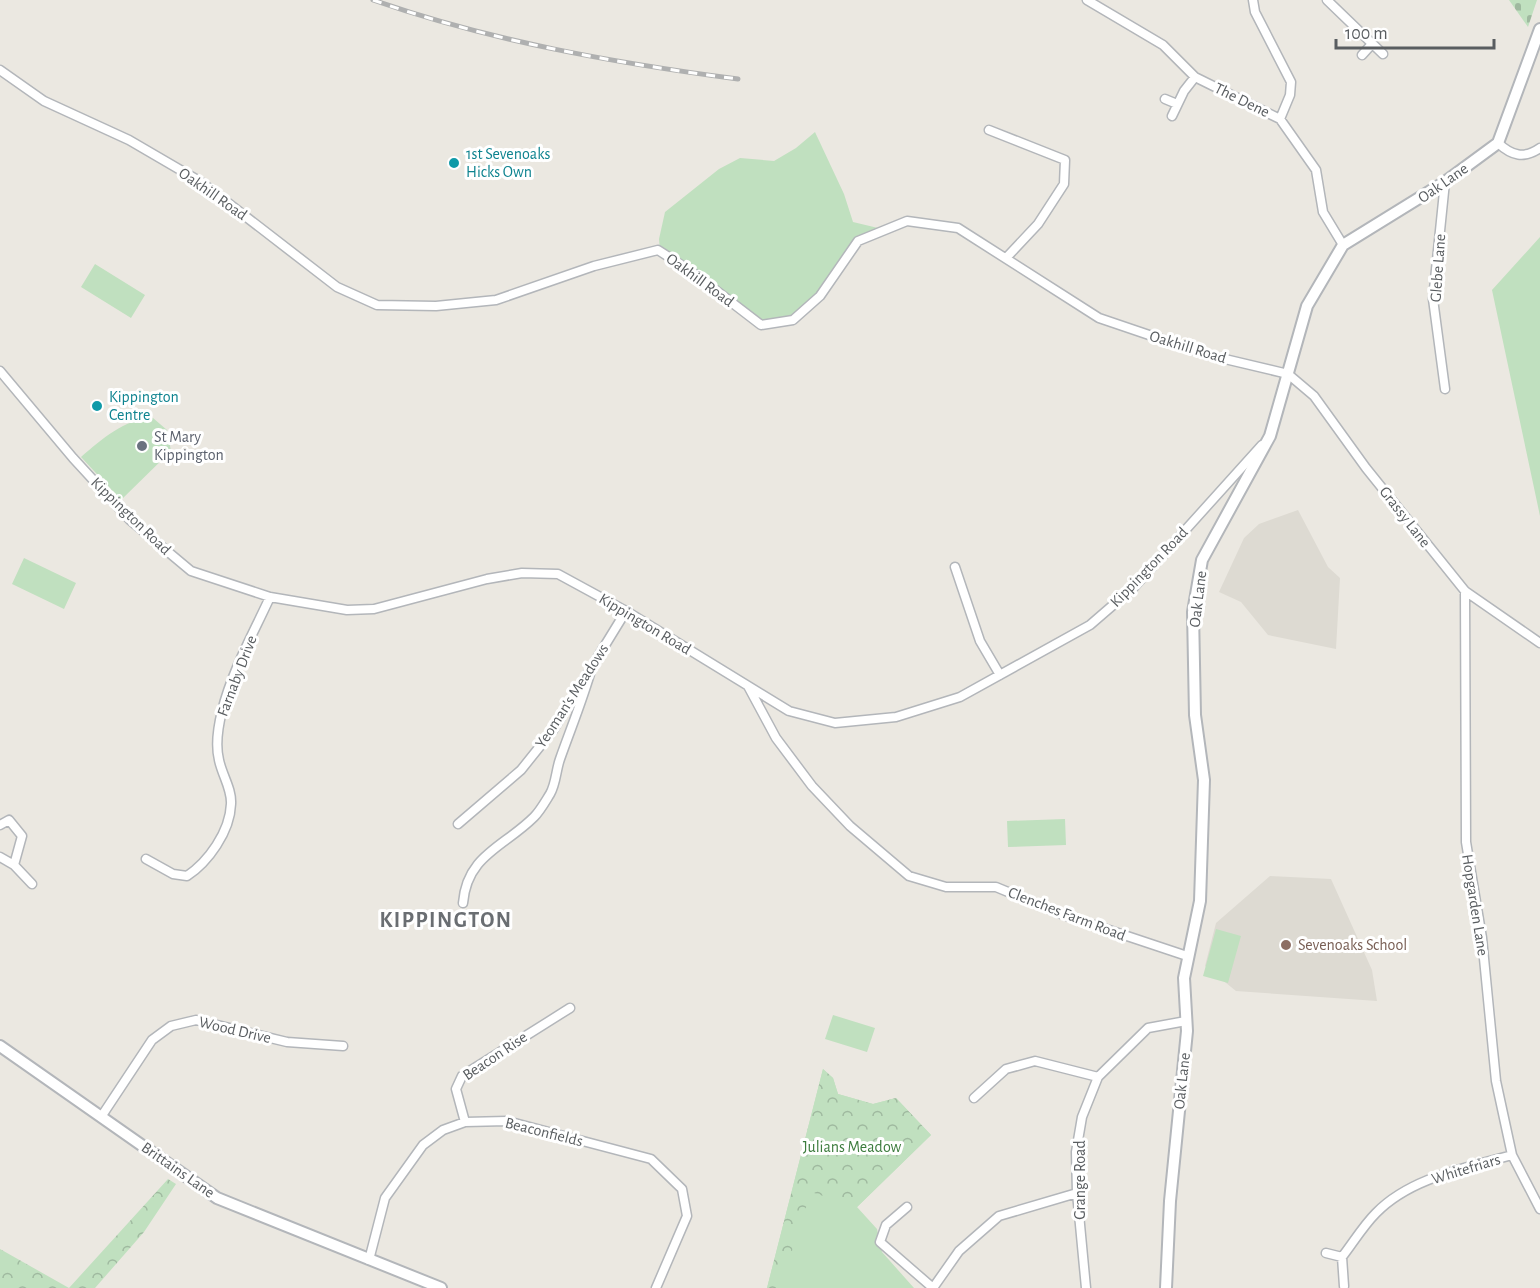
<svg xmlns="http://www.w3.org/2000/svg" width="1540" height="1288" font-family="'Alegreya Sans',sans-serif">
<defs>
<pattern id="forest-crowns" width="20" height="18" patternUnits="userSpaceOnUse" patternTransform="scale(1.5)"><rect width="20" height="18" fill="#c0e0bf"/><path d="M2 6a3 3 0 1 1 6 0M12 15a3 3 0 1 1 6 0" fill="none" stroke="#9fb99f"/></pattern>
<pattern id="cemetery-stones" width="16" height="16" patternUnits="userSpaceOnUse" patternTransform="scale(1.5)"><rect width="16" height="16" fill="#c0e0bf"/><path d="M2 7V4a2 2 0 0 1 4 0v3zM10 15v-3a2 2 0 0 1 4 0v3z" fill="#9fb99f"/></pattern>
</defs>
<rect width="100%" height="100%" fill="#ebe8e1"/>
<path fill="#dddad2" d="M1298 510 1328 567 1340 578 1336 649 1268 635 1241 602 1219 592 1244 538 1259 524Z
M1270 876 1331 879 1372 970 1377 1001 1236 991 1205 966 1216 923Z"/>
<path fill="#c0e0bf" d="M815 132 844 194 853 222 878 228 880 231 859 240 821 294 795 319 761 324 660 251 659 239 665 212 719 169 740 158 774 161 796 148Z
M1540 237V516L1492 290Z
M95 264 145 295 131 318 81 287Z
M153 418 167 430 171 451 121 500 81 457C102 439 124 419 153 418Z
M24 558 76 583 64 609 12 584Z
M1065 819 1066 845 1008 847 1007 821Z
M1216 929 1241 936 1228 983 1203 976Z
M833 1015 875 1028 867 1052 825 1039Z
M823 1069 833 1078 838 1094 873 1104 896 1098 931 1135 857 1207 877 1229 882 1252 914 1288H767Z"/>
<path fill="url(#forest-crowns)" d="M823 1069 833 1078 838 1094 873 1104 896 1098 931 1135 857 1207 811 1192 791 1254 779 1274 776 1288H767Z
M168 1179 176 1184 144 1232 95 1288H0V1249L69 1288Z"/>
<path fill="url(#cemetery-stones)" d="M1509 0H1537L1528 27Z"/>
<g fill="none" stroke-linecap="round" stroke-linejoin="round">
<g stroke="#b3b6ba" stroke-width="11">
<path id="minor" d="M1087 0 1163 45 1195 77 1280 119 1316 170 1323 212 1343 245
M1253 0 1255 12 1291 82 1290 95 1280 119
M1327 0 1383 54
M1362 55 1372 44
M0 70 44 101 129 140 201 182 337 287 377 305 436 306 496 300 594 266 658 250 692 272 761 325 793 320 820 296 858 241 907 221 958 228 1099 318 1208 355 1288 374 1314 396 1366 468 1465 591 1540 643
M1165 99 1177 104
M1172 116 1184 91 1195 77
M989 130 1065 160 1064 184 1038 224 1007 257
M1498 143C1512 156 1524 159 1540 148
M0 371 73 458 130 520 191 571 270 597 347 610 374 609 487 579 522 573 558 574 626 611 789 711 835 723 896 717 960 697 1090 625 1134 587 1262 445
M1445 389 1433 299 1445 182
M955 567 980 641 1000 675
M1465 591 1466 842 1482 938 1496 1081 1512 1155 1540 1209
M748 686 776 738 812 786 850 826 909 876 946 887H996L1061 914 1187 956
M458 824 521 770 553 730 626 611
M0 825 9 820 22 836 14 865
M0 857 14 865 32 884
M146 859 173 874 187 876C208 862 230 832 231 804 232 789 222 775 219 760 215 744 218 727 222 711 232 671 253 634 270 597
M463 903C467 855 504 847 534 817 540 811 545 802 550 794 556 784 556 770 560 759 571 728 583 699 592 667
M974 1098 1006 1069 1035 1061 1098 1077
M101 1117 152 1040 171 1026 196 1020 287 1042 343 1046
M465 1122 456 1089 462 1076 570 1008
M907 1207 886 1225 880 1242 933 1288
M1326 1253 1342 1257C1353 1243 1363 1226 1376 1213 1411 1177 1467 1168 1512 1155
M1342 1257 1344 1286
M369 1260 385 1198 423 1145 443 1130 465 1122 507 1121 651 1159 682 1189 687 1216 656 1288
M933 1288 959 1251 999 1216 1077 1193
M1086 1288 1077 1193 1076 1152 1082 1117 1098 1077 1148 1028 1186 1021"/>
</g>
<g stroke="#b3b6ba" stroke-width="14">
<path id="tertiary" d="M0 1046 217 1198 441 1288
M1166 1288 1170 1201 1187 1031 1184 978 1200 901 1204 780 1195 715 1193 612 1202 560 1270 436 1307 306 1343 245 1445 182 1498 143 1540 29"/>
</g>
<use href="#minor" stroke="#fff" stroke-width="8"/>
<use href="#tertiary" stroke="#fff" stroke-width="10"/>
<g stroke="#afb0b0" stroke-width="5">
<path id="rail" d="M373 0C490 41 615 63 738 79"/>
</g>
<use href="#rail" stroke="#fff" stroke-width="3" stroke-dasharray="9" stroke-linecap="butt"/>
</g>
<g fill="#0f9aa8" stroke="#fff" stroke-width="2">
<circle cx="454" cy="163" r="6"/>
<circle cx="97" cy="406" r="6"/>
</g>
<circle fill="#6b7280" stroke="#fff" stroke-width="2" cx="142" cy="446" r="6"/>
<circle fill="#8d6e63" stroke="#fff" stroke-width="2" cx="1286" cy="945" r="6"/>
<g text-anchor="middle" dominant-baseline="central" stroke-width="6" stroke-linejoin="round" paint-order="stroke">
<g font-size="16" fill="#595d60" stroke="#fff">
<text transform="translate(1242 100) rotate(26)">The Dene</text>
<text transform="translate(1443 183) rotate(-35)">Oak Lane</text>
<text transform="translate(213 194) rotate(35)">Oakhill Road</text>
<text transform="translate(1438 268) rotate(-86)">Glebe Lane</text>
<text transform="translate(700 280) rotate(36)">Oakhill Road</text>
<text transform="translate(1188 347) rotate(17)">Oakhill Road</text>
<text transform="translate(131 516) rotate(44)">Kippington Road</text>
<text transform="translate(1405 517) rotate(52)">Grassy Lane</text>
<text transform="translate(1149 567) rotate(-46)">Kippington Road</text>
<text transform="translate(1198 599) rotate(-83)">Oak Lane</text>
<text transform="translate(645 624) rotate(31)">Kippington Road</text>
<text transform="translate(237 676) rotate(-69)">Farnaby Drive</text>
<text transform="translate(572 696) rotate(-57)">Yeoman's Meadows</text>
<text transform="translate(1475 905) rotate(81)">Hopgarden Lane</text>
<text transform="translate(1067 914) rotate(21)">Clenches Farm Road</text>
<text transform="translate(235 1030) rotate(13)">Wood Drive</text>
<text transform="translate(495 1056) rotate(-34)">Beacon Rise</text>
<text transform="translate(1182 1081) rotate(-84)">Oak Lane</text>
<text transform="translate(544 1132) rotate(14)">Beaconfields</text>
<text transform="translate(1466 1169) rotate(-17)">Whitefriars</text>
<text transform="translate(178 1170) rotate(35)">Brittains Lane</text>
<text transform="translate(1080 1180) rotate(-90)">Grange Road</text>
</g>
<g font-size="16" fill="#0d838f" stroke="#fff" text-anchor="start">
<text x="466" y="154">1st Sevenoaks<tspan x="466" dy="18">Hicks Own</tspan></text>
<text x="109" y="397">Kippington<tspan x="109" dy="18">Centre</tspan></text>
</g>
<g font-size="16" fill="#5b616d" stroke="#fff" text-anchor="start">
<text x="154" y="437">St Mary<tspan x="154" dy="18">Kippington</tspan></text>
</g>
<g font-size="16" fill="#785e54" stroke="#fff" text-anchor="start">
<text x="1298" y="945">Sevenoaks School</text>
</g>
<g font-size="16" fill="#3c7c3d" stroke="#fff">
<text x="852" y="1147">Julians Meadow</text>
</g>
<g font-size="22" font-weight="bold" letter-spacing="1.5" fill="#6a6e72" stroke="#fff">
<text x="446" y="920">KIPPINGTON</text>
</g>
</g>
<path d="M1336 39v9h158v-9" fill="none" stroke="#595d60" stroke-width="3"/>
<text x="1345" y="39" font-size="18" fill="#595d60" stroke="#ffffff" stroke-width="4.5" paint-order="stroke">100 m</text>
</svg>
